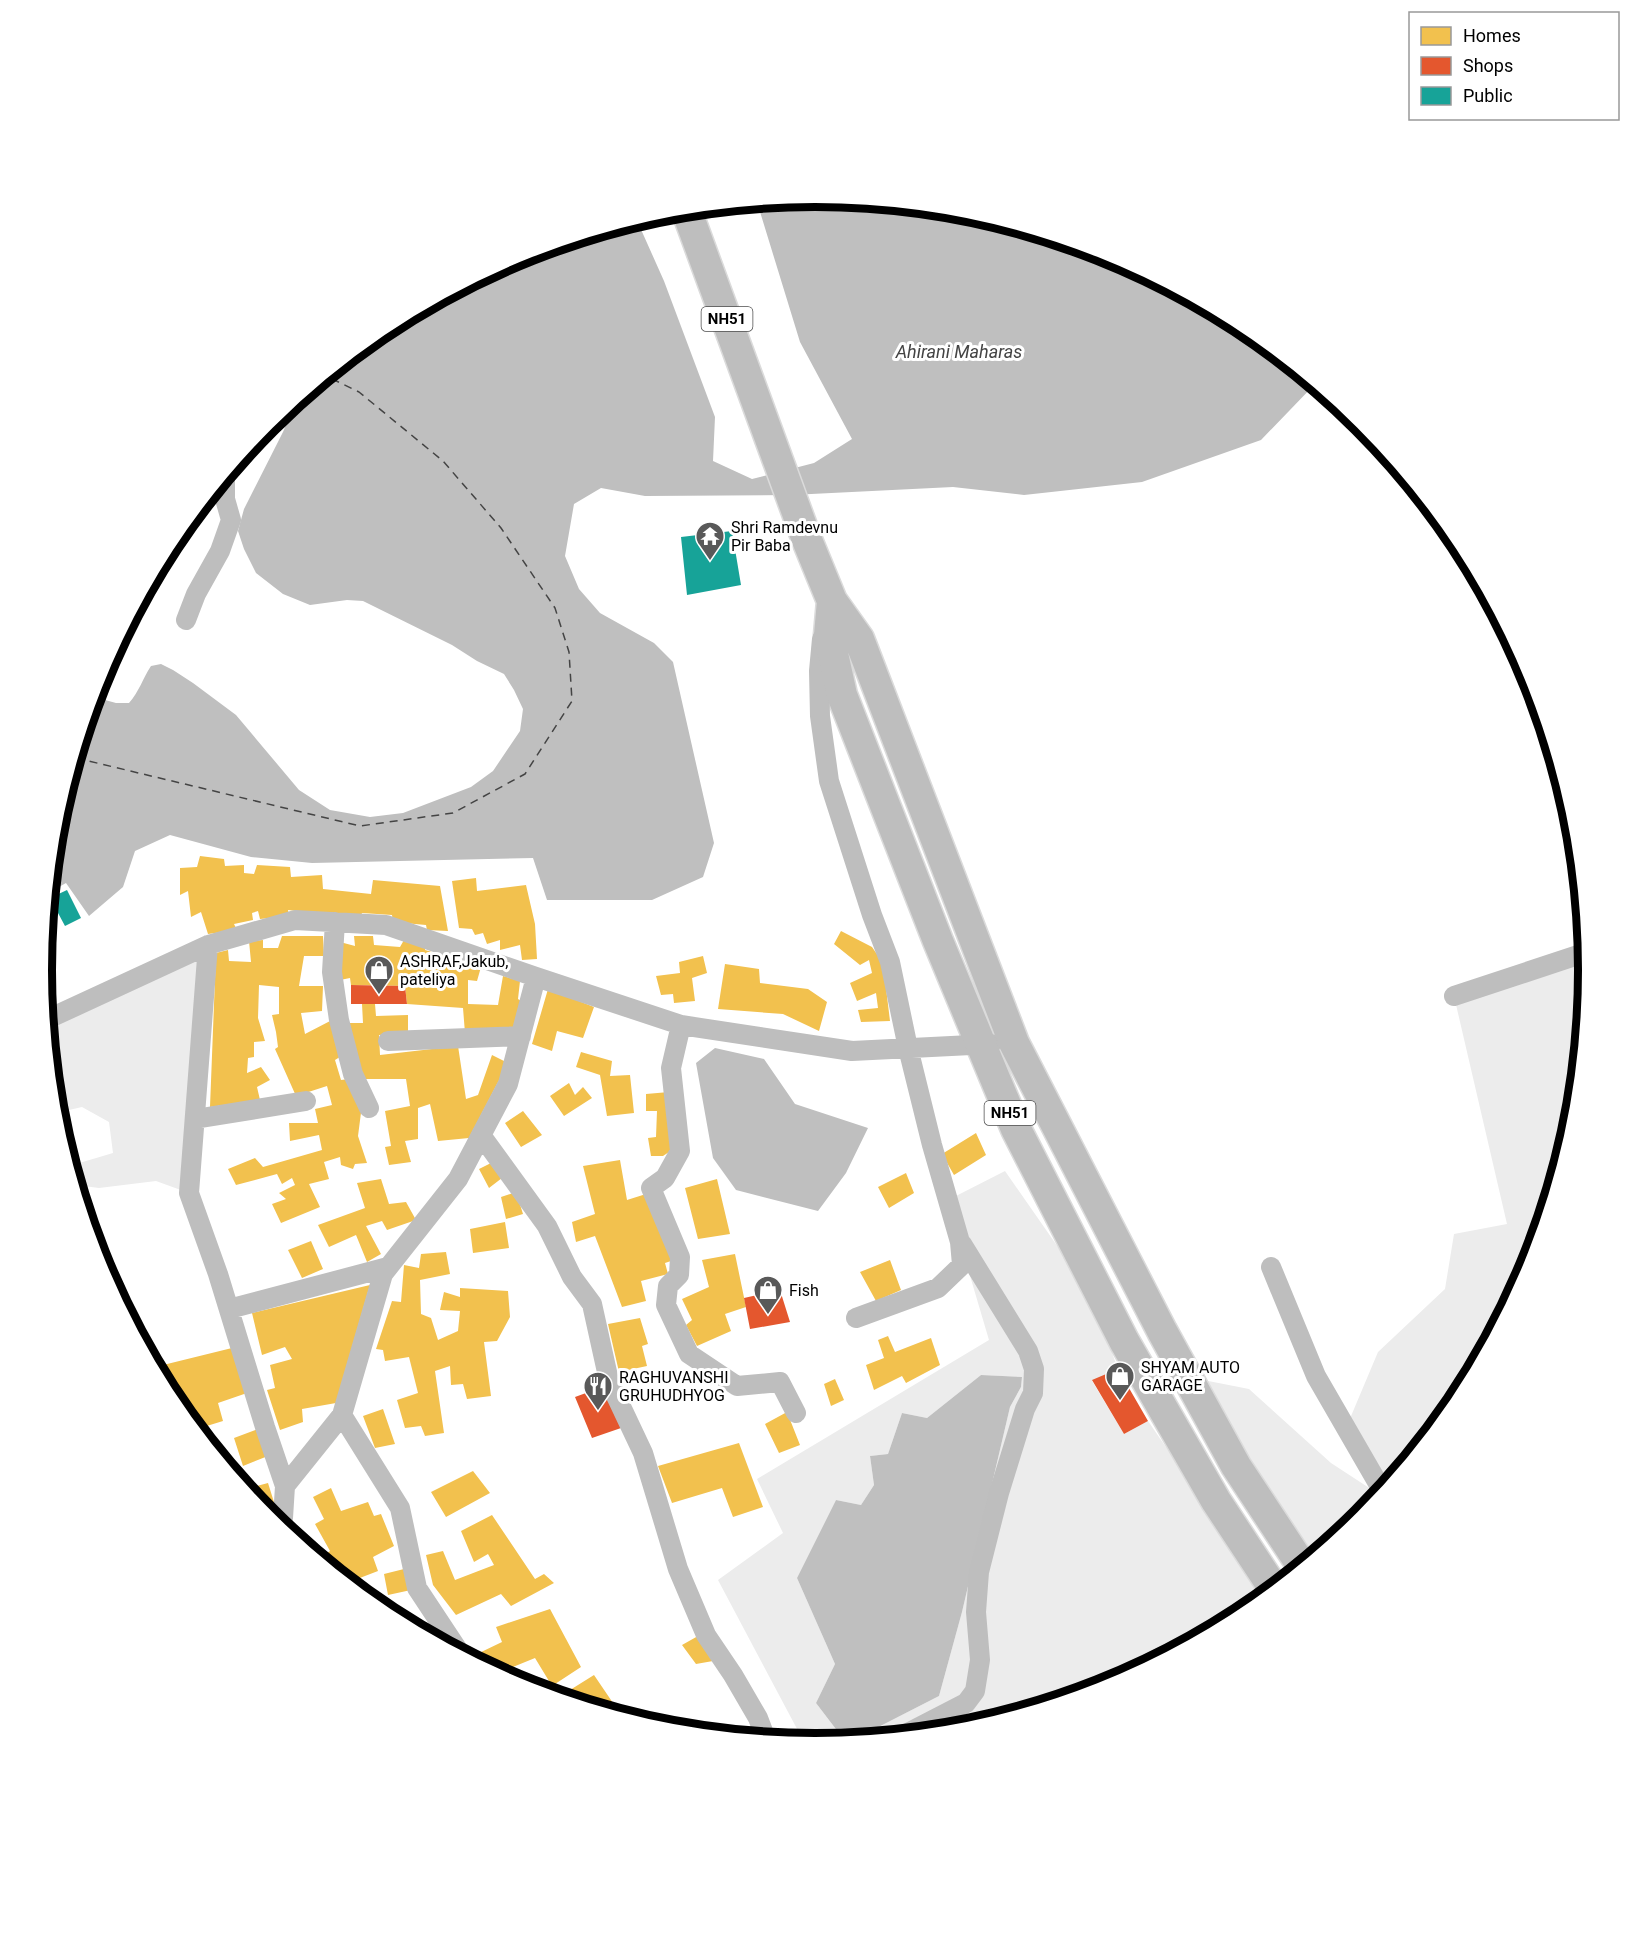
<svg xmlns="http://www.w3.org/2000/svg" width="1631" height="1940" font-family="Roboto,sans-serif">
<rect width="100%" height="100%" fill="#fff"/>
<path fill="#ececec" d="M208 945 189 1193 156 1181 99 1188 76 1185 74 1176 76 1164 113 1153 109 1122 82 1107 56 1113 47 1021Z
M1587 952 1589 970 1574 1121 1530 1266 1458 1400 1383 1492 1346 1428 1378 1352 1445 1289 1454 1234 1507 1224 1454 996Z
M1005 1171 1090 1293 1118 1369 1092 1381 1124 1434 1148 1421 1219 1524 1264 1598 1245 1613 1111 1685 976 1726 966 1703 904 1735 853 1740 939 1696 962 1612 1010 1407 1021 1387 1022 1377 981 1375 927 1418 902 1413 888 1454 870 1456 874 1485 861 1505 836 1500 797 1578 835 1664 816 1703 845 1741 815 1743 804 1742 718 1580 783 1533 757 1479 989 1340 960 1242 954 1197Z
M1188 1377 1249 1389 1331 1463 1380 1495 1362 1517 1303 1566Z"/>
<path fill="#bfbfbf" d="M816 197 967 211 1112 256 1246 327 1315 384 1261 440 1142 482 1024 495 953 487 791 495 645 496 601 488 574 504 565 556 579 589 600 613 654 643 673 662 714 843 703 877 652 900H547L533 858 312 863 251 857 170 835 135 851 123 887 89 916 66 883 50 892 57 819 94 697 116 703H129C139 692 143 678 151 666L161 664 173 670 193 683 236 715 299 790 330 810 370 817 403 813 471 787 493 771 520 731 523 709 514 690 504 674 477 661 452 645 363 601 347 600 310 605 283 594 256 573 244 549 238 531 244 509 283 432 296 401 386 327 520 255 633 221 639 225 664 281 715 417 713 461 752 479 814 463 852 439 800 342 757 202Z
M715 1048 764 1059 795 1104 868 1128 846 1173 818 1211 736 1190 713 1158 696 1063Z
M981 1375 1022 1377 1021 1387 1010 1407 962 1612 939 1696 853 1740 845 1741 816 1703 835 1664 797 1578 836 1500 861 1505 874 1485 870 1456 888 1454 902 1413 927 1418Z"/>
<path fill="#f2c14e" d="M200 856 224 859 225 866 244 865V873L254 874 257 865 290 867 291 877 322 875 323 889 371 894 373 880 440 886 448 931 427 930 426 925 393 922 392 915 362 913 360 918 288 910 289 916 260 919 258 911 252 913 253 920 234 924 237 930 208 934 201 912 191 917 188 891 180 895V868L197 867Z
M476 878 477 891 526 885 535 924 537 959 522 960 520 945 500 950V940L487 944 483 933 475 935 472 929 459 928 452 881Z
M841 931 872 947 883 963 890 1021 861 1022 858 1010 878 1008 876 993 857 1001 850 983 872 973 869 960 860 965 834 944Z
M282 936H323L324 956H304L299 986H323L322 1011 301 1013 305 1034 332 1020 343 1055 335 1060 341 1080 349 1079 362 1105 358 1136 367 1163 355 1164 353 1169 341 1165 340 1157 324 1162 329 1179 309 1184 320 1207 281 1223 272 1204 286 1199 279 1193 295 1185 292 1178 282 1184 277 1174 236 1185 228 1169 255 1158 263 1167 322 1150 319 1135 290 1141 289 1123H318L315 1109 332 1105 327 1086 296 1096 275 1049 278 1047 276 1032 272 1015 279 1014V987L259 985 258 1018 265 1041 254 1042V1057L248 1058 247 1073 261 1067 270 1080 257 1087 260 1100 210 1107 216 953 228 950 229 961 251 962 249 941 263 940V948H278Z
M354 936H373L374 945 400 947 404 940 425 945V950L481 967 477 981 468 980V1004L498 1005 503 976 520 981 518 999 524 1003 515 1029 465 1033 463 1008 407 1004 405 986 351 985 350 978 340 980V942L355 946Z
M703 956 707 973 692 978 695 1001 674 1003 673 994 661 995 656 976 680 973 679 962Z
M725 964 759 969 760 983 808 989 827 1002 819 1031 783 1014 718 1009Z
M548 989 594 1007 583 1038 557 1031 552 1051 532 1044Z
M362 1004H375L376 1016 408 1015V1034L379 1035 380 1055 458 1046 466 1099 478 1095 492 1055 508 1063 469 1138 438 1141 430 1104 418 1108V1139L405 1141 411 1162 389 1165 385 1147 391 1146 385 1111 410 1106 406 1079H363L349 1023H363Z
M581 1052 612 1061 610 1076 630 1075 634 1113 607 1116 600 1075 576 1067Z
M569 1083 575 1095 583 1087 592 1098 564 1116 550 1096Z
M669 1092 675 1148 663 1156H651L648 1138 656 1137 657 1111H646V1094Z
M523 1111 542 1135 521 1147 505 1123Z
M976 1133 986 1155 954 1175 942 1154Z
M620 1160 627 1200 646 1194 674 1260 665 1263 668 1274 641 1281 646 1301 622 1307 595 1236 576 1242 572 1222 595 1214 583 1166Z
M493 1162 502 1178 489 1188 479 1169Z
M906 1173 914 1193 889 1208 878 1187Z
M381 1179 389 1204 406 1202 416 1220 387 1230 382 1221 366 1226 381 1254 367 1262 356 1235 329 1247 318 1225 365 1208 357 1183Z
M717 1179 730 1234 698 1239 685 1188Z
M516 1192 523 1214 506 1219 501 1197Z
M505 1222 509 1248 473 1253 470 1229Z
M311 1241 323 1269 302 1278 288 1250Z
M446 1252 450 1274 420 1280 421 1314 431 1318 438 1340 458 1331 460 1311 440 1310 444 1292 460 1297V1288L508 1291 510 1317 497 1341 484 1342 491 1396 467 1399 463 1384 451 1385 450 1366 435 1371 444 1433 425 1436 421 1426 405 1428 397 1400 418 1393 409 1357 385 1361 383 1350 376 1349 392 1301 401 1302 404 1265 419 1268 421 1254Z
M735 1254 746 1307 725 1314 731 1331 697 1346 686 1325 692 1320 682 1299 709 1287 702 1260Z
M890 1260 901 1290 876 1301 860 1272Z
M370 1285 336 1403 302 1409 303 1422 280 1430 267 1390 275 1388 270 1365 292 1359 285 1347 262 1355 252 1313Z
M640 1318 648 1344 642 1346 647 1366 619 1372 608 1324Z
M888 1336 895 1352 931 1338 940 1365 906 1383 902 1376 874 1390 866 1365 884 1358 878 1340Z
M232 1348 247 1393 218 1403 223 1421 197 1429 172 1399 164 1383 159 1366Z
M835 1379 844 1400 831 1406 824 1384Z
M383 1409 395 1444 375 1448 363 1416Z
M787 1412 800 1445 779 1453 765 1424Z
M258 1429 268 1456 243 1466 234 1438Z
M739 1443 763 1507 733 1517 722 1488 672 1503 658 1466Z
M473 1471 490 1493 446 1517 431 1492Z
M268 1483 278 1515 270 1518 246 1489Z
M331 1488 341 1511 368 1502 374 1516 381 1514 394 1546 373 1557 378 1571 352 1581 340 1564 333 1569 319 1559 330 1551 315 1524 324 1519 313 1497Z
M492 1515 535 1579 544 1574 554 1583 511 1606 501 1594 456 1615 433 1585 426 1555 443 1551 455 1580 494 1565 488 1554 474 1562 461 1531Z
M408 1568 411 1590 388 1595 384 1574Z
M550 1609 581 1667 552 1686 535 1658 498 1673 488 1668 477 1654 502 1642 496 1627Z
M698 1636 713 1661 696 1664 682 1645Z
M594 1675 613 1703 598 1708 574 1701 570 1690Z"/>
<path fill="#e4572e" d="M351 985 405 986 407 1004H351Z
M780 1290 790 1322 750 1329 744 1298Z
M1118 1369 1148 1421 1124 1434 1092 1380Z
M605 1386 621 1428 592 1438 575 1397Z"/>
<path fill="#17a398" d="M732 531 741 585 687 595 681 537Z
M67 890 81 918 65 926 50 898Z"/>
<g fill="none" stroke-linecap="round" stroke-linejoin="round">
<path stroke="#444" stroke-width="1.5" stroke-dasharray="8 6" stroke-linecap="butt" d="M76 758 360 826 453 813 525 774 572 701 569 652 555 608 501 528 443 461 359 392 326 376"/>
<g stroke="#dbdbdb" stroke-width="33">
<path id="highway" d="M686 209 807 540 832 601 859 639 1014 1043 1162 1331 1236 1466 1302 1566
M832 601 829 635 842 695 938 941 1016 1129 1124 1341 1216 1501 1274 1589"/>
</g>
<path stroke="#bebebe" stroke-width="20" d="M186 620 196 594 220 551 231 520 225 499V477
M822 639 819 671 820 716 829 781 872 915 890 962 908 1048 932 1145 960 1242 962 1265 938 1288 856 1318
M335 922 332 972 339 1020 353 1074 369 1108
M208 945 189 1193 218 1274 265 1427 285 1486
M1454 996 1587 952
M47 1021 50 1018 208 945 295 920 386 925 536 977 681 1025 852 1051 991 1044
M681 1025 671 1068 680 1151 665 1178 651 1188 680 1257 679 1275 668 1286 666 1305 689 1354 737 1386 780 1382 796 1413
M388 1041 521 1036
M195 1119 306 1101
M481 1135 547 1226 572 1277 592 1304 609 1381 643 1453 678 1569 706 1635 733 1675 758 1718 766 1739
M1271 1267 1316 1376 1383 1492
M229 1309 388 1267
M279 1525 283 1518 285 1486 342 1415
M460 1653 417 1588 400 1508 342 1415 383 1274 458 1179 508 1084 536 977
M904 1735 966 1703 975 1691 980 1660 976 1612 979 1572 999 1493 1025 1409 1033 1393 1034 1369 1028 1351 962 1244"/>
<use href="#highway" stroke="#bebebe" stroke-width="30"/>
</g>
<defs>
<g id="temple-pin" transform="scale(1.5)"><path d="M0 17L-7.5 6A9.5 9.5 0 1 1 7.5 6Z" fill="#595959" stroke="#fff"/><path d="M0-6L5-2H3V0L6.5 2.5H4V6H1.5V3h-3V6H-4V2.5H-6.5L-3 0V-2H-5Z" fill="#fff"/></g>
<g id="shop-pin" transform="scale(1.5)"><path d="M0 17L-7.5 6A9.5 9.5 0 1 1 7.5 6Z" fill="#595959" stroke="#fff"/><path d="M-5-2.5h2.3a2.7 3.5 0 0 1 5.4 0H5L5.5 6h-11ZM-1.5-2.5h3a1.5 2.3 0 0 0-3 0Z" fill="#fff"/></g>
<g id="restaurant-pin" transform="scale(1.5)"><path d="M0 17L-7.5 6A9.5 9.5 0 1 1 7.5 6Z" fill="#595959" stroke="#fff"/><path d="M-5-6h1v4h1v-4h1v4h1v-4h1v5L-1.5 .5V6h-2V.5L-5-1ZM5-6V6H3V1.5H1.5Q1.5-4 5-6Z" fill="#fff"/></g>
</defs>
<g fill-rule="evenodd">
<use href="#temple-pin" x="710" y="536"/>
<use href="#shop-pin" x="379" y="970"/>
<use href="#shop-pin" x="768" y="1290"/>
<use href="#shop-pin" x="1120" y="1376"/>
<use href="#restaurant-pin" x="598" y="1386"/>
</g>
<g text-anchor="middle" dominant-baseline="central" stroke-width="6" stroke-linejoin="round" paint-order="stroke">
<g fill="#fff" stroke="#4c4c4c" stroke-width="1.5">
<rect x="701.5" y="307" width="51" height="24" rx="4.5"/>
<rect x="984.5" y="1101" width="51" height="24" rx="4.5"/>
</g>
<g font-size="15" font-weight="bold" fill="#000">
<text x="727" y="319">NH51</text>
<text x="1010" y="1113">NH51</text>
</g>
<g font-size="16" fill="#000" stroke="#fff" text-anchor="start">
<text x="731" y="527">Shri Ramdevnu<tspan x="731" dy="18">Pir Baba</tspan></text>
<text x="400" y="961">ASHRAF,Jakub,<tspan x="400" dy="18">pateliya</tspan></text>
<text x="789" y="1290">Fish</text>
<text x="1141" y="1367">SHYAM AUTO<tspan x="1141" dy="18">GARAGE</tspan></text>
<text x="619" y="1377">RAGHUVANSHI<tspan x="619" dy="18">GRUHUDHYOG</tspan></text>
</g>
<g font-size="18" font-style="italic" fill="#444" stroke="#fff">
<text x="959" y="351">Ahirani Maharas</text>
</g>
</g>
<path d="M0 0H1631V1940H0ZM52 970a763 763 0 1 1 1526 0a763 763 0 1 1-1526 0Z" fill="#fff" fill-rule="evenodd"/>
<path fill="none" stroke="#000" stroke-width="8" d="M52 970a763 763 0 1 1 1526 0a763 763 0 1 1-1526 0Z"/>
<rect x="1409" y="12" width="210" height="108" fill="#ffffff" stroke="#999999" stroke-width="1.5"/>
<rect x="1421" y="27" width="30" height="18" fill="#f2c14e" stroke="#999999" stroke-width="1.5"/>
<text x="1463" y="42" font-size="18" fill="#000000">Homes</text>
<rect x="1421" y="57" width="30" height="18" fill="#e4572e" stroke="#999999" stroke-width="1.5"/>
<text x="1463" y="72" font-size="18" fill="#000000">Shops</text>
<rect x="1421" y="87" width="30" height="18" fill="#17a398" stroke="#999999" stroke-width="1.5"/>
<text x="1463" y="102" font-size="18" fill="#000000">Public</text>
</svg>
